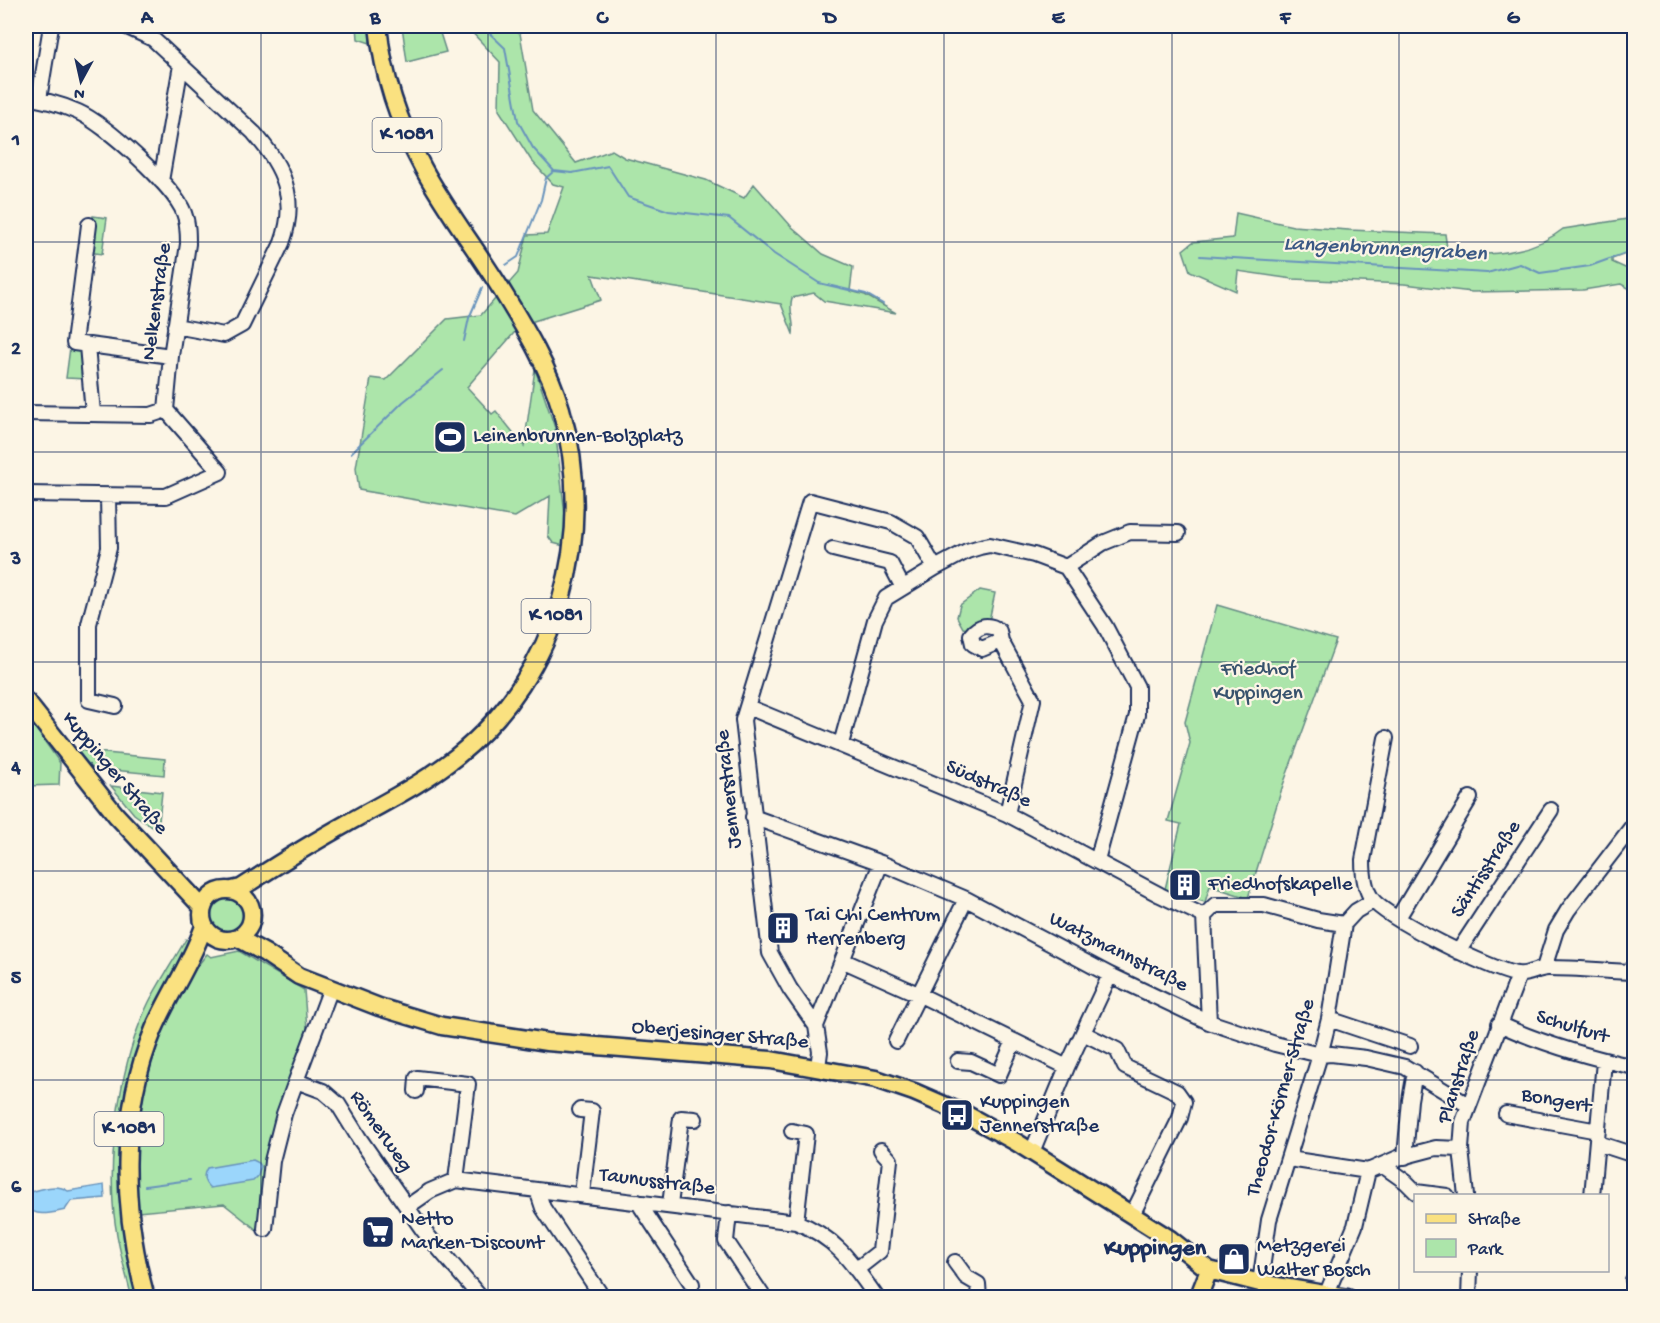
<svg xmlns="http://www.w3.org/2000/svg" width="1660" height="1323" font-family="'Gochi Hand',sans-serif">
<rect width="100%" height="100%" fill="#fcf5e5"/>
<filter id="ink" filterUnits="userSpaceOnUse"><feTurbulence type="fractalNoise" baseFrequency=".0167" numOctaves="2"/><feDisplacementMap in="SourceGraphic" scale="12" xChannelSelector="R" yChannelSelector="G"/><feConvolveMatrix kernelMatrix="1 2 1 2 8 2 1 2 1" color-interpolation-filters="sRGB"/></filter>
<g filter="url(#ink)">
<path fill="#ace5aa" stroke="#648a84" stroke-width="1.5" d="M357 26H370V43L358 39Z
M402 26H441L440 33 446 52 407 62Z
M466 26H496L520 33 533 110 576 163 612 150 625 158 706 180 744 198 754 184 791 226 823 254 853 267 850 291 865 295 896 313 824 301 814 293 792 298C788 311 795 321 793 334L781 304 592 275 601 300 521 325 467 387 492 414 496 411 524 446 535 369 555 428 565 515 564 546 553 543 548 536 550 496 515 517 359 490 356 468 371 378 386 380 447 319 481 315 518 273 527 235 547 234 564 187 553 184 531 160 499 110 500 62Z
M1236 213 1293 226 1349 230 1445 234 1448 255C1486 255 1531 255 1563 229L1634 218V251L1612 259V262L1634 272V291L1621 284 1583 290 1472 292 1404 284 1293 279 1238 271 1236 291 1190 271 1183 250 1193 242 1233 238Z
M93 216 107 218 102 254 88 252Z
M70 348 85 351 87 379 66 378Z
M980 590 995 593 989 621H984L967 629 963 628 957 617 960 605Z
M1217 605 1336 640 1283 785 1248 898 1210 886 1205 902 1169 892 1165 889 1181 824 1168 821 1190 743 1185 722Z
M26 715 60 763 59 785 26 786Z
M76 750 165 759 164 775 92 768Z
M111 786 162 792 158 831 134 814Z
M205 915a21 21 0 1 1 42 0a21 21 0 1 1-42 0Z
M186 939 192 943 129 1089 141 1297 132 1298C124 1267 115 1235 113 1203 109 1144 122 1056 149 1002 160 981 174 960 186 939Z
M239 951 304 990 307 1029 278 1110 263 1178 257 1230 224 1204 138 1212C137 1202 134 1191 134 1180 130 1111 162 1007 207 954L211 957Z"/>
<path fill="#9bd6fb" stroke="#6893bc" stroke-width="1.5" d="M253 1160 259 1163 261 1166 258 1176 253 1181 210 1188C203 1182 202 1176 207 1168Z
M104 1185 105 1198 71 1201 65 1210C51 1213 36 1218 26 1206L28 1193C40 1189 57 1183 68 1191Z"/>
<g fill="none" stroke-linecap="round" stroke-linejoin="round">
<path stroke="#6893bc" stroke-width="2" d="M482 26 505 48 518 121 533 148 554 171 572 173 608 166 628 197 669 211 729 218 774 254 819 283 866 294 883 304
M1200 256 1487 273 1520 264 1540 273 1590 266 1634 250
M506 265 518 257 541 200 546 178 554 171
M464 341 469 318 482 288
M351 453 403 402 443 370
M145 1186 190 1180"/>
<g stroke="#1b2f5e" stroke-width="18">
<path id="minor" d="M125 26 153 39 254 133C284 167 298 199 282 243L242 325 224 335 175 326
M26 98C43 99 62 105 78 112 105 124 174 186 184 213 188 223 188 233 188 244L171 356 166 410 220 472 166 496 26 494
M39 99 51 26
M161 181 181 65
M89 225 74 343 171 356
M87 346 93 413
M26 413 151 415 166 410
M108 496 109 548 89 624V700L115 706
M833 549 890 563 902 586
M1066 567 1103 543 1130 532 1178 533
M1001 641 982 649 973 644 971 635C979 625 989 623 999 631L1001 641 1033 700 1007 814
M748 707 1007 814 1160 895 1204 916
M1386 738 1363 860C1363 873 1364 888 1372 899 1385 918 1493 971 1517 974 1528 976 1537 968 1548 968 1577 968 1606 971 1634 972
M841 744 875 620 886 598 935 568 967 551 980 547 990 545 1034 555 1066 567 1105 626 1137 687V715L1097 861
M753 817 881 863 966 899 1110 975 1209 1022 1275 1044 1320 1055 1331 1054 1366 1058 1405 1067 1468 1105
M1398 918 1470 798
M1458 952 1551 810
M844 961 920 995 1067 1067
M1544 968 1556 930 1568 910 1634 824
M331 988 296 1081 323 1091 338 1104 359 1138 423 1230 481 1298
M1329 1019 1410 1046
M1209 1022 1204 916 1215 905H1264L1318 920 1344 924 1356 911 1373 901
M1499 1024C1543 1044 1588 1057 1634 1067
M816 1026 881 863
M1083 1033 1117 1050 1125 1067 1177 1092 1184 1102 1180 1118 1132 1215
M896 1041 966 899
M958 1061 971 1062 999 1075 1014 1041
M818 1067 820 1052 816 1026 790 989 770 953 743 720 810 501 891 522 917 537 935 568
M416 1091 417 1078 468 1084 456 1180
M580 1110 592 1111 582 1194
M1506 1114 1598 1131
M792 1131 806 1134 796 1222
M1597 1143 1634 1155
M1032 1152 1067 1067 1110 975
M1405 1157 1410 1100 1415 1072
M1289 1159 1368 1171
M1382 1165 1406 1182 1416 1192 1447 1196
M537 1190 543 1208 603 1298
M1466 1196 1461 1149 1463 1122 1519 975
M1592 1196 1604 1061
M638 1202 692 1284
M670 1205 681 1118 695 1119
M407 1207 430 1191 456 1180 796 1222C836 1237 853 1264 877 1298
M729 1213 726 1241 764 1298
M265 1229 272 1161 284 1114 296 1081
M955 1262 966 1277 978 1284 979 1298
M857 1269 880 1251 890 1160 881 1150
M1633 1280 1634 1281
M1260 1283 1269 1220 1320 1055 1329 1019 1344 924
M1327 1293 1355 1226 1368 1171 1398 1158 1436 1148 1461 1149
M1469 1298 1470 1270"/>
</g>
<g stroke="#1b2f5e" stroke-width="21">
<path id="major" d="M26 701 116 815 202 907
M202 915a25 25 0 1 1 50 0a25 25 0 1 1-50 0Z
M232 890 241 888C275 866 310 844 346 824 383 803 422 784 456 757 559 675 598 534 561 409 549 368 526 330 504 294 478 251 447 212 423 168 399 124 383 75 378 26
M238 938 265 953 299 976 379 1007 442 1026 547 1042 771 1060 876 1079 914 1092 967 1115 1016 1142 1170 1239 1209 1270 1260 1283 1348 1298
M146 1298C122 1210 118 1114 154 1029 169 994 192 962 204 926
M1198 1298 1209 1270"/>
</g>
<use href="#minor" stroke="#fcf5e5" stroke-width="14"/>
<use href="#major" stroke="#fae180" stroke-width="16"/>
</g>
</g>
<path fill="none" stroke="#1b2f5e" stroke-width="1.5" stroke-opacity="0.55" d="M261 26V1298M488 26V1298M716 26V1298M944 26V1298M1172 26V1298M1399 26V1298M26 242H1634M26 452H1634M26 662H1634M26 871H1634M26 1080H1634"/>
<defs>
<g id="stadium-square" transform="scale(1.725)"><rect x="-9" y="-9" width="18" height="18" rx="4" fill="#1b2f5e" stroke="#fcf5e5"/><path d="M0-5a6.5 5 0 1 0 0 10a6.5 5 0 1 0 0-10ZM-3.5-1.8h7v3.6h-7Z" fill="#fff"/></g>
<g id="building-square" transform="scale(1.725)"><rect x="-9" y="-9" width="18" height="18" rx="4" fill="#1b2f5e" stroke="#fcf5e5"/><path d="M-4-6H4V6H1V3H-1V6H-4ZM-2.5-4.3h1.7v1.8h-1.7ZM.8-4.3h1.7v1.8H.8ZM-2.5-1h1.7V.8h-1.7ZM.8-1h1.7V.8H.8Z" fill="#fff"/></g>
<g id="bus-square" transform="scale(1.725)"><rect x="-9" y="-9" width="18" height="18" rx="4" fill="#1b2f5e" stroke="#fcf5e5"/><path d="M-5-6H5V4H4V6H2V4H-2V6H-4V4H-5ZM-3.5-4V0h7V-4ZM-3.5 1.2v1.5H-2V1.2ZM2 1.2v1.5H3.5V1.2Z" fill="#fff"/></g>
<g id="supermarket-square" transform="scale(1.725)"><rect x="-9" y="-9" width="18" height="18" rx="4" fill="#1b2f5e" stroke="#fcf5e5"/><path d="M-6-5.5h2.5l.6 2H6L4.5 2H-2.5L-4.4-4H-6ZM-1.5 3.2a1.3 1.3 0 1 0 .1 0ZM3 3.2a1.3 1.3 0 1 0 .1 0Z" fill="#fff"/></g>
<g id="shop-square" transform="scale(1.725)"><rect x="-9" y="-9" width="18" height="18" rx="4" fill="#1b2f5e" stroke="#fcf5e5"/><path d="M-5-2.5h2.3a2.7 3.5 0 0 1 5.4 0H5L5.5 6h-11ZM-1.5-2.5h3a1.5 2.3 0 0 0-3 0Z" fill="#fff"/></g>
</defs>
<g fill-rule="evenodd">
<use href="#stadium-square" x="450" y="437"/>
<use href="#building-square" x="1185" y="885"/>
<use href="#building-square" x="783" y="928"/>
<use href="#bus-square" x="957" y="1115"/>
<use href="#supermarket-square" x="378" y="1232"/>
<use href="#shop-square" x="1234" y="1259"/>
</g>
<g text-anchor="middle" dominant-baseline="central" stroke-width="4.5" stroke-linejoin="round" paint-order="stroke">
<g fill="#fcf5e5" stroke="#5e6a86" stroke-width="1.5">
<rect x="372.5" y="118" width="69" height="34" rx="4.5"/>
<rect x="521.5" y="599" width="69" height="34" rx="4.5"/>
<rect x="94.5" y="1112" width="69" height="34" rx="4.5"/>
</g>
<g font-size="20" font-weight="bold" fill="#1b2f5e">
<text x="407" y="135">K 1081</text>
<text x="556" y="616">K 1081</text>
<text x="129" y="1129">K 1081</text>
</g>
<g font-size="21" fill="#1b2f5e" stroke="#fcf5e5">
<text transform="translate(158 302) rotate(-82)">Nelkenstraße</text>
<text transform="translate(114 774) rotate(50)">Kuppinger Straße</text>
<text transform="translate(988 785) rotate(24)">Südstraße</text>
<text transform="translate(730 789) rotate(-96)">Jennerstraße</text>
<text transform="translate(1487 870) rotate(-57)">Säntisstraße</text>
<text transform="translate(1118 953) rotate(27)">Watzmannstraße</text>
<text transform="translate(1572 1028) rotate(17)">Schulfurt</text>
<text transform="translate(720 1036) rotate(5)">Oberjesinger Straße</text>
<text transform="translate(1460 1077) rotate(-72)">Planstraße</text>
<text transform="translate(1282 1098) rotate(-74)">Theodor-Körner-Straße</text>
<text transform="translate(1556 1102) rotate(10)">Bongert</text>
<text transform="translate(380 1132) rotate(55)">Römerweg</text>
<text transform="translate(657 1183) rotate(7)">Taunusstraße</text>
</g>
<g font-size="21" fill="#1b2f5e" stroke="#fcf5e5" text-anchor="start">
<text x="473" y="437">Leinenbrunnen-Bolzplatz</text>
<text x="1208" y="885">Friedhofskapelle</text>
<text x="806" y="916">Tai Chi Centrum<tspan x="806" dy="24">Herrenberg</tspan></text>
<text x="980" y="1103">Kuppingen<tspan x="980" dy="24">Jennerstraße</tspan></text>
<text x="401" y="1220">Netto<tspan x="401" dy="24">Marken-Discount</tspan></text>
<text x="1257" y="1247">Metzgerei<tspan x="1257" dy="24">Walter Bosch</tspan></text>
</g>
<g font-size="21" fill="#38536d" stroke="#fcf5e5">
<text x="1258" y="670">Friedhof<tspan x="1258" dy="24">Kuppingen</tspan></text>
</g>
<g font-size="22" font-style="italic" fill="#3b5985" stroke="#fcf5e5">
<text transform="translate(1385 250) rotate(3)">Langenbrunnengraben</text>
</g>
<g font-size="24" font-weight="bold" fill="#1b2f5e" stroke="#fcf5e5">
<text x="1155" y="1249">Kuppingen</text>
</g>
</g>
<rect width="1660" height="1323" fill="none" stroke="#fcf5e5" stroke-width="66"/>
<rect x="1414" y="1194" width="195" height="78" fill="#fcf5e5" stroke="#a2a6af" stroke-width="1.5"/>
<rect x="1426" y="1214" width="30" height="9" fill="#fae180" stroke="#a2a6af" stroke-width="1.5"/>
<text x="1468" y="1224" font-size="18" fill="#1b2f5e">Straße</text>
<rect x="1426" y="1239" width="30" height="18" fill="#ace5aa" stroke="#a2a6af" stroke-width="1.5"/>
<text x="1468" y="1254" font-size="18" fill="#1b2f5e">Park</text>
<g transform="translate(81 81) rotate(188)" stroke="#fcf5e5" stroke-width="4.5" paint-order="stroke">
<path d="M0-4.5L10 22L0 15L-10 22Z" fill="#1b2f5e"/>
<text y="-9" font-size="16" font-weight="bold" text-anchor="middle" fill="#1b2f5e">N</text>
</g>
<rect x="33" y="33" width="1594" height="1257" fill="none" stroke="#1b2f5e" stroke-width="2"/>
<g font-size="20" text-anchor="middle" font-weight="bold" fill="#1b2f5e">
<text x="147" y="23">A</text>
<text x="375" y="23">B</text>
<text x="602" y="23">C</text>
<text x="830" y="23">D</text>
<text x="1058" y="23">E</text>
<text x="1285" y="23">F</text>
<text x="1513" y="23">G</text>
<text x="16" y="145">1</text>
<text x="16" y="354">2</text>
<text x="16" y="564">3</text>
<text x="16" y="773">4</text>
<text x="16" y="983">5</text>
<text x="16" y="1192">6</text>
</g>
</svg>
